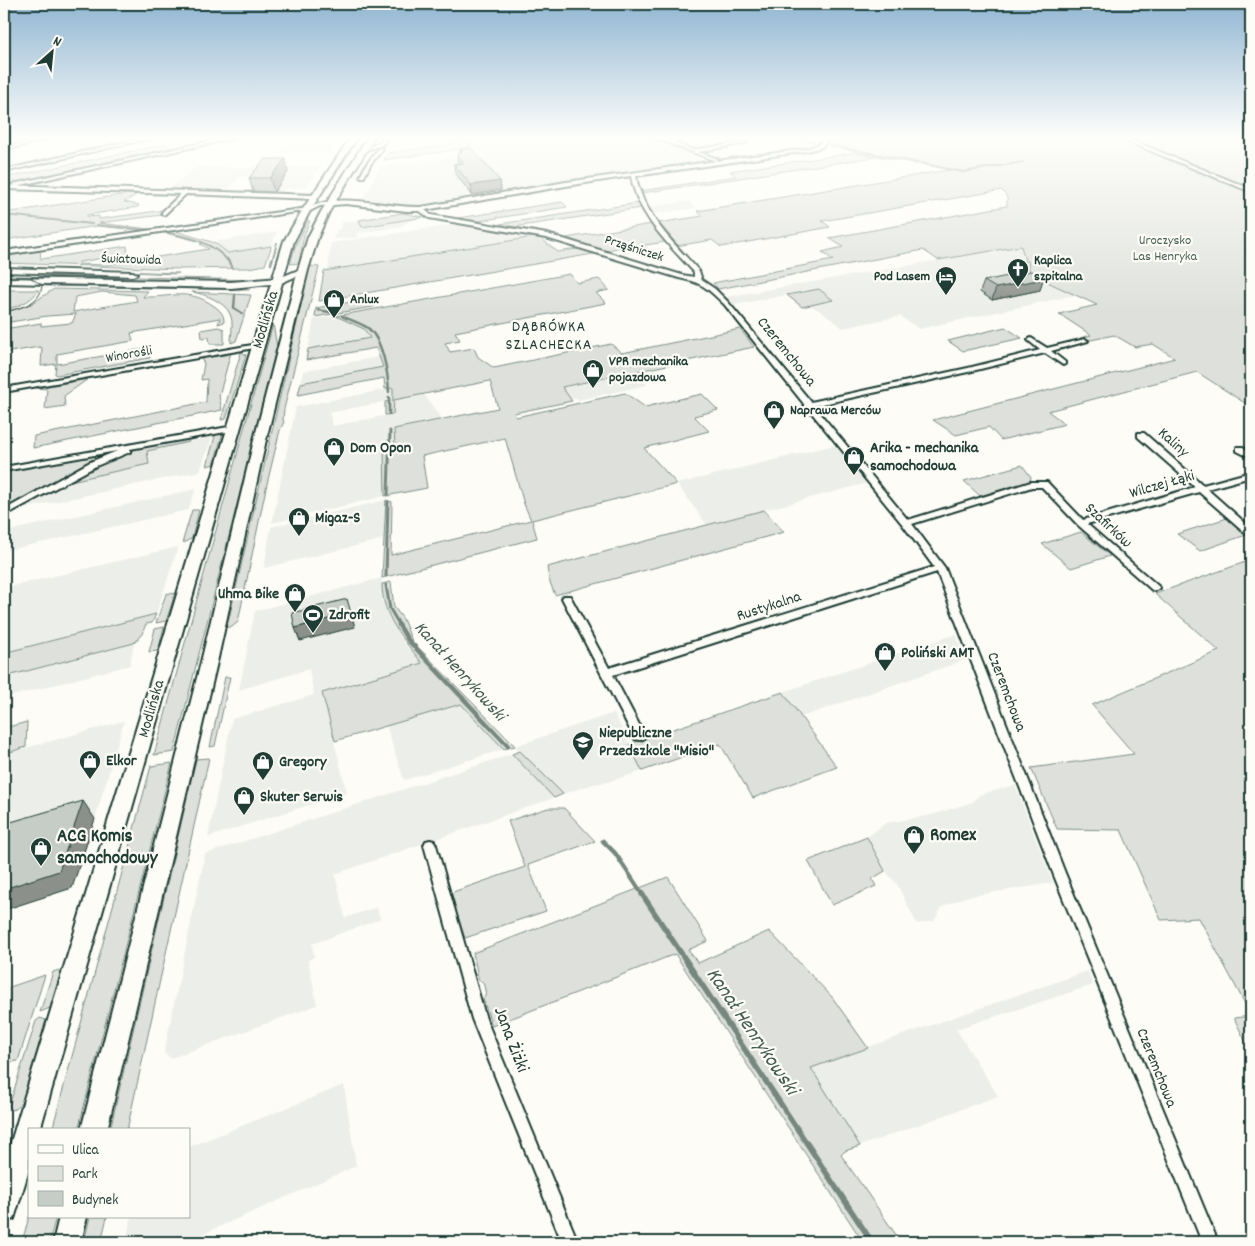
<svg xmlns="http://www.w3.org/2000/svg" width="1255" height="1246" font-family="Dekko,sans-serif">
<rect width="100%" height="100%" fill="#fdfcf7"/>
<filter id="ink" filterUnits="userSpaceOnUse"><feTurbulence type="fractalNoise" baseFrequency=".02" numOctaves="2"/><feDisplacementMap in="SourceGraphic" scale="10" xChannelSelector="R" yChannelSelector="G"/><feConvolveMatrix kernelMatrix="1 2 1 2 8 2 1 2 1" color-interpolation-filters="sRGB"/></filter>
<g filter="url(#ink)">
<path fill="#eceee9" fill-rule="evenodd" d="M282 138H336L333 143H338L331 153H276L284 144H277Z
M451 138 424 142 392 146 397 139Z
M473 138H646L707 160 531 185 524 188 413 206 362 200 368 190 371 189 369 187 380 167 473 154 468 148Z
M254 165 321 167 305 188H286L281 194 245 193 259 178 252 177 241 176 223 193 166 191 197 166 250 168Z
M688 201 697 208 652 214 648 207Z
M423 217H428L410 221 400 227 358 233 357 238 332 239 336 234V230H339L342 222 359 220 362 227Z
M463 223 540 236 328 270 331 243Z
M277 232 271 246 228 253 213 242Z
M1021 246 1024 261H1028L1030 274 1075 295 919 329 900 316 843 328 822 312 810 305 802 307 787 295 733 305 726 297Z
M4 275 114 277 110 281 4 278Z
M336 316 364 329 370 338 308 349 314 319Z
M379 357 383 367 301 383 303 371Z
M636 372 647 385 578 400 577 398 570 399 562 388Z
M393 388 394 400 424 394 441 419 394 429 395 447 384 448 385 496 272 523 296 407ZM393 400V414L333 426 329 413Z
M212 437 200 471 17 510 71 481 148 464 147 451Z
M834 445 867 483 707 525 677 484Z
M196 489 188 510 4 551V532Z
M386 500 384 539 264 568 271 527Z
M178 547 156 614 6 652 8 614H4V588Z
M382 578V595L386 609 404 643 422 663 322 693 347 793 208 837 232 719 314 695 309 669 239 690 255 611Z
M956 634 965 660 801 717 783 692Z
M134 643 130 665 4 698V677Z
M461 704 504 749 404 780 386 725Z
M614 713 642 771 608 782 593 784 563 794 515 746Z
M124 721 95 819 4 846V754Z
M512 754 554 798 335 874 345 918 377 907 380 919 312 944 314 957 308 960 317 1005 171 1058 164 1053 205 854Z
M1015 785 1053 883 965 897 942 907 934 921 917 924 897 884 885 871 867 837 886 823 928 816 973 802 979 795Z
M1088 971 1093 985 956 1029 998 1096 860 1146 810 1067Z
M344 1085 356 1166 185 1242H126L131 1217H189V1147Z"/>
<path fill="#dde0db" stroke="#7e8e88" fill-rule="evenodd" d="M473 138 468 148 384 160 388 153 453 144 448 139Z
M833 138H1117L1251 192V407L1197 372 1048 411 1065 424 1001 440 989 427 956 435 933 420 1175 358 1153 344 1135 347 1114 335 1091 340 1080 338 1091 335 1059 314 1097 305 1030 274 1028 261H1025L1021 246 938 260 923 250 718 289 713 283 833 260 822 252 843 247 829 238 1007 206V197L1002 190 822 221 830 227 721 247 712 240 676 246 658 223 703 216 697 211 949 170 925 163 917 164 828 146Z
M1126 138H1251V190Z
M166 144 175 150 4 185V178Z
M854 153 875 157 642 193 641 191 736 176 730 171Z
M128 194H138L124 202 139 205 138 207 87 215V217L99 216V219L165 210 162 215 99 223 158 230 148 231 97 226 4 240V213Z
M562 202 567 207 478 221 458 218Z
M639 203 641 208 514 227 500 224Z
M403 213 423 217 362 227 359 220Z
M308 221H310L304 235 299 263 290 264 295 247Z
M652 224 665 242 633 247 627 245 606 251 566 238Z
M172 230 215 243 228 253 271 246V248L265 265 249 268 181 269 4 263V255L40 250 41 259 127 246 128 254 79 262V264L106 265 209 249 200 244 203 243 202 242 161 232Z
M540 236 546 243 558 252 583 248 599 253 319 301 324 271Z
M310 266 319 267 284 409 283 420 284 422 280 430 266 488 238 622 232 627H227Z
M4 267 179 273 176 274Z
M570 274 577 283 599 279 609 290 596 293 606 303 455 332 460 340 445 343 450 352 474 348 478 357 494 368 611 344 622 353 740 329 754 347 562 387 572 401 514 413 516 417 625 393 645 407 702 394 718 410 694 416 709 431 644 448 677 484 532 520 537 538 382 578 386 500 392 502 391 555 531 520 524 504 505 438 422 456 427 488 385 496 384 448 395 447 394 429 498 408 490 381 394 400 393 414 385 415V402L393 400V388L385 389 384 378 298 395 301 383 383 367 376 348 306 360 308 349 370 338 364 329 336 316Z
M63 275 253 280 252 282H240L120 281 123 278 38 276Z
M44 284 192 288 250 287 249 290 45 286Z
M54 289 148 291 143 297C173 298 187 287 214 306 220 310 224 314 224 322L218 324 220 318 131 333 133 341 57 354V364L149 348 150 358 57 375 55 374 56 364 41 366 42 348 39 347 4 353V329L41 323V326L72 323 76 314 47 316 4 323V313L31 304ZM102 292 135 295 137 301 73 312 75 297Z
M819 289 833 300 802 307 787 295Z
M4 290H39C29 303 19 306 4 310Z
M192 292 251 295 236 341 231 343C231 334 234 322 230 314 225 302 205 294 192 292Z
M375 298 377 304 373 307 315 317 316 308Z
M273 324 277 347 174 752 154 755Z
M218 327 224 329V344H210L209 337 202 338 201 330Z
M1005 327 1022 338 963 351 948 341Z
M231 352 219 396 222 410 33 448 34 436 206 402 207 379 201 380 204 364 201 358Z
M241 352 246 355 226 419 221 420Z
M88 379 64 396 65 406 45 409 47 389 36 388Z
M216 432H223L214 464 207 466Z
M187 438 189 442 147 451 149 464 71 481 100 464 141 447Z
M124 448 92 462 4 510V472Z
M1022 465 1031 477 1030 482 980 496 964 481Z
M192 510H199L192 538 184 543 183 540Z
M764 510 784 532 555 595 549 580 547 567Z
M1227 518 1246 535 1200 551 1177 534Z
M1081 532 1110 556 1071 568 1042 544Z
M1251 560V1015L1199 918 1161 920 1121 830 1057 829 1031 768 1134 754 1092 705 1219 651 1155 594Z
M391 582 394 607 403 619 412 641 515 746 504 749 461 704 335 741 322 693 422 663C403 639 382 616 382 584Z
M170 593 175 594 166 621 156 623 166 594Z
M8 613 7 652 156 614 152 623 146 624 142 634 134 643 4 677V614Z
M164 627 158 651 149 652 155 629Z
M225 677H230L215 746 210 747Z
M783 692 837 767 753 798 720 744 642 771 629 744Z
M27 722 26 747 4 754V728Z
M520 751 563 794 554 798 512 754Z
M209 758 127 1130H110L196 759Z
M172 763 78 1130H52L151 766Z
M548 808H564L595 841 528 865 546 911 465 938 450 893 525 867 508 821Z
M867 837 885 871 872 879 876 886 832 905 808 861Z
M668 877 708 941 688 950 698 963 769 931 832 997 868 1048 811 1068 860 1146 845 1151 841 1155 901 1242H863L675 954 492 1026 483 999 486 994 483 982 479 981 473 953Z
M59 970 61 972 50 1008 40 1012 53 972Z
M45 975 18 1061 4 1063V989Z
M1251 1016V1053L1234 1018Z
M40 1018 46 1020 22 1102 17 1108 12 1110 9 1106 36 1021Z
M29 1217H56L49 1242H22Z
M90 1217H107L101 1242H84Z"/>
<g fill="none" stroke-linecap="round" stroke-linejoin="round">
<path stroke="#75877f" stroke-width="2" d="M798 138 814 142
M1138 139 1147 138
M4 140 9 138
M830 145 963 172 1023 162
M4 215 92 224
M96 225 151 230
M164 232C187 237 212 241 228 261
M272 261 277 243"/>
<path stroke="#75877f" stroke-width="2.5" d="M227 259 232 267
M271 264 272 259
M235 295 234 308 242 313
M318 310 335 313
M342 316C350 320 360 323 368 328 383 340 388 374 389 392
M389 397V414"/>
<path stroke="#75877f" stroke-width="3" d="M388 495 390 431
M386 576 388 502
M386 585 390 609 400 626"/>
<path stroke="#75877f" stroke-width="4.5" d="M399 625 408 640 508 746
M603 841 615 853 643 895"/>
<path stroke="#75877f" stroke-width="5.5" d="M642 894 872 1242"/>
<g stroke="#1f3d34" stroke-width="4">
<path id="street" d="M41 138H50L4 150V148Z
M143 138H152L4 172V170Z
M225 138H235L16 186 13 184Z
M382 138H387L382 145 369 149 367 148 378 143Z
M655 138 669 141 686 138 673 142 692 150 745 142 747 143 698 152 718 159 716 161 806 149 818 145 824 138H829L822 147 807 151 636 176C642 214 674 243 699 271L701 277 700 279 715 289 728 302 811 402 968 368 1040 350 1029 341 1028 340 1031 338 1047 348 1085 339 1088 341 1051 351 1065 362V364L1063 365 1045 353 968 372 814 406 908 520 1031 482H1047L1083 520 1195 487 1138 437V433H1144L1203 485 1251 472V477L1207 489 1251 528V536L1248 535 1199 492 1087 524 1158 586 1160 588 1155 591 1152 590 1078 525 1042 487H1032L912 524 945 568 1065 873 1218 1242H1202L1053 873 937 572 613 675 645 736 643 739 639 740 635 739 562 598 564 596H570L609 668 934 567 903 525 807 407H804V404L724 304C706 287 703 283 679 278L546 238 429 218 420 211H407L346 204 320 206 306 213 303 211 4 255V251L308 208C343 191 384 208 421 207L566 182 716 161ZM631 176C637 215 669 245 694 272V277L682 275 547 234 431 215 425 210 566 186Z
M1119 138H1126L1251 189V192Z
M379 148 383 149 370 165 364 177H360L366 165Z
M4 185 315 195 318 197 315 199 186 194 164 215 162 214V212L181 194 4 189Z
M258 344 260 345V347L4 392V388Z
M234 426 238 428 237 430 130 449V452L96 466 4 516V510L90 462 117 451 4 471V467Z
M1237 447H1243L1251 453V458L1237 451Z
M430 840 434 841 436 845 486 1019 578 1242H562L472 1019 424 845 426 841Z"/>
</g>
<g stroke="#1f3d34" stroke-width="4">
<path id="secondary" d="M4 268 133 272 137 274 133 276 4 272Z
M303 268 307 270 306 272 281 283 231 288 4 283V278L231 282 279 278Z"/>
</g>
<g stroke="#1f3d34" stroke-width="4">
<path id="primary" d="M350 138H357L311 209 294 241 40 1130H29V1170L14 1219 4 1222V1165L284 241 303 209Z
M367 138H374L329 212 318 237 308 270 266 440 218 658 107 1130H81L202 658 254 440 298 270 308 237 321 212Z
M59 1217H87L81 1242H53Z"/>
</g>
<use href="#street" fill="#fdfcf7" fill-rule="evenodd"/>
<use href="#secondary" fill="#fdfcf7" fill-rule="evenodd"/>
<use href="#primary" fill="#fdfcf7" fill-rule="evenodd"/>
<path stroke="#1f3d34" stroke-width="1" d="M4 276 122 278
M4 312C20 308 41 304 42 285L31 278"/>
</g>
<path fill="#aab0ab" stroke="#1f3d34" d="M460 149 500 181 501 190 472 195 455 173 454 164 458 163 457 154 460 152Z
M288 172 274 192 253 191 249 178Z
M1043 279 1040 290 992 300 980 292 984 281Z"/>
<path fill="#8b908b" stroke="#1f3d34" d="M285 159 288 172 274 192 270 178Z
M500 181 501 190 472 195 471 185Z
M1043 279 1040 290 992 300 996 288Z
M351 613 355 627 300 641 295 628Z
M83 801 95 819 72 888 4 910V889Z"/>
<path fill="#c6cdc7" stroke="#1f3d34" d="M471 148 500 181 471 185 454 164 464 163 457 154 462 152 460 149Z
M265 159H285L270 178H249Z
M1031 271 1043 279 996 288 984 281Z
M347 599 351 613 295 628 292 613Z
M83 801 59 871 4 889V824Z"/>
</g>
<linearGradient id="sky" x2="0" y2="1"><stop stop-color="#91b6d2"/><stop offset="0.44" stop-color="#fefefb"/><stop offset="1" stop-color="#fefefb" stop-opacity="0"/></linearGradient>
<rect width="1255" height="313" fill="url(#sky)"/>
<defs>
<g id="church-pin" transform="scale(1.125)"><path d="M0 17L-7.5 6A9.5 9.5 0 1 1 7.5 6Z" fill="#1f3d34" stroke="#fdfcf7"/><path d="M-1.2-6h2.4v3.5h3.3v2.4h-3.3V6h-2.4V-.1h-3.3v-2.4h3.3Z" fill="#fff"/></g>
<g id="hotel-pin" transform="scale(1.125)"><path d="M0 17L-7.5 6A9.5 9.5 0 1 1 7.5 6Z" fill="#1f3d34" stroke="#fdfcf7"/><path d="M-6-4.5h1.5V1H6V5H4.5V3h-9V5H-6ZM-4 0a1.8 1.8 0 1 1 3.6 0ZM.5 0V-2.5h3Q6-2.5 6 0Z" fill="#fff"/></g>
<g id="shop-pin" transform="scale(1.125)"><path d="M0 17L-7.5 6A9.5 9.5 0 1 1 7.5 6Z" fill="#1f3d34" stroke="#fdfcf7"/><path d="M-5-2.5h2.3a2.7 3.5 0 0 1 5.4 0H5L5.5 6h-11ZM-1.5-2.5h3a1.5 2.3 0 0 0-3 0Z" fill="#fff"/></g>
<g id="stadium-pin" transform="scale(1.125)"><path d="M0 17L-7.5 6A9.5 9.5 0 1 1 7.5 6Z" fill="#1f3d34" stroke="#fdfcf7"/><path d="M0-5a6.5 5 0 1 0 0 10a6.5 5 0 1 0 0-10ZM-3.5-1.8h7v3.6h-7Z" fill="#fff"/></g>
<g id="school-pin" transform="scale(1.125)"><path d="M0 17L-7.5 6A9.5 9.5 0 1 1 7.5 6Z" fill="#1f3d34" stroke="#fdfcf7"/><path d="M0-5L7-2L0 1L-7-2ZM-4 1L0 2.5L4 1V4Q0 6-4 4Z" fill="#fff"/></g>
</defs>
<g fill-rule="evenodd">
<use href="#church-pin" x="1018" y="269"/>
<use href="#hotel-pin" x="946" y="277"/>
<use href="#shop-pin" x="334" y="300"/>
<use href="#shop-pin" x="593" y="370"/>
<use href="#shop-pin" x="774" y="411"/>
<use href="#shop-pin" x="334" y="448"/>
<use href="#shop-pin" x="854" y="457"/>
<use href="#shop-pin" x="299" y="518"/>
<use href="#shop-pin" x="295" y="594"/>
<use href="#stadium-pin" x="313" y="615"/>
<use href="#shop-pin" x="885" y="653"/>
<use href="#school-pin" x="583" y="742"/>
<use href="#shop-pin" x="90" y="761"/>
<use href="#shop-pin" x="263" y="762"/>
<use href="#shop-pin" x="244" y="797"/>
<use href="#shop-pin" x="914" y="836"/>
<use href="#shop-pin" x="41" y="848"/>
</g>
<g text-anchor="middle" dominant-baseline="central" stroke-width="4.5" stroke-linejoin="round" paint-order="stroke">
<g font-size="14" fill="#455e55" stroke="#fdfcf7">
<text x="1165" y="241">Uroczysko<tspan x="1165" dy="16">Las Henryka</tspan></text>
</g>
<g font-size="14" fill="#1f3d34" stroke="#fdfcf7">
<text transform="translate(634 249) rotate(18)">Prząśniczek</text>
<text transform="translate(131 260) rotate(2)">Światowida</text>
<text transform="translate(129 355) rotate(-10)">Winorośli</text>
</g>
<g font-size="14" font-weight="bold" fill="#1f3d34" stroke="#fdfcf7" text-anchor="start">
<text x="1034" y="261">Kaplica<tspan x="1034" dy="16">szpitalna</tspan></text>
<text x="930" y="277" text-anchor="end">Pod Lasem</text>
<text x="350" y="300">Anlux</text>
<text x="609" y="362">VPR mechanika<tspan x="609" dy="16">pojazdowa</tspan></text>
<text x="790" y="411">Naprawa Merców</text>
</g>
<g font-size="16" fill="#1f3d34" stroke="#fdfcf7">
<text transform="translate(266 320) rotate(-74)">Modlińska</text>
<text transform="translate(786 352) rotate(51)">Czeremchowa</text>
<text transform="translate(1173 443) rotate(42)">Kaliny</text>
<text transform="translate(1162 485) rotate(-16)">Wilczej Łąki</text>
<text transform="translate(1108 526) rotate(43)">Szafirków</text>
<text transform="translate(769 607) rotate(-18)">Rustykalna</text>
<text transform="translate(1006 692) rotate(69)">Czeremchowa</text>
<text transform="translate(152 709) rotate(-74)">Modlińska</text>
<text transform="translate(1156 1068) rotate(68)">Czeremchowa</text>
</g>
<g font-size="16" letter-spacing="1" fill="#1f3d34" stroke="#fdfcf7">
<text x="549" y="327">DĄBRÓWKA<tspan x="549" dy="18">SZLACHECKA</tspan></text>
</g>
<g font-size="16" font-weight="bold" fill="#1f3d34" stroke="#fdfcf7" text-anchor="start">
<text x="350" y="448">Dom Opon</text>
<text x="870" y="448">Arika - mechanika<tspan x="870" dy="18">samochodowa</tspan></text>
<text x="315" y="518">Migaz-S</text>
<text x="279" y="594" text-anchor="end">Uhma Bike</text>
<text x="329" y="615">Zdrofit</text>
<text x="901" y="653">Poliński AMT</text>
<text x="599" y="733">Niepubliczne<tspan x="599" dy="18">Przedszkole "Misio"</tspan></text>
<text x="106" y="761">Elkor</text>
<text x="279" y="762">Gregory</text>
<text x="260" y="797">Skuter Serwis</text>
</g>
<g font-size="18" font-style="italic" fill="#435c53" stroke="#fdfcf7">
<text transform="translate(459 672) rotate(48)">Kanał Henrykowski</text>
</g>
<g font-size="19" font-weight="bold" fill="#1f3d34" stroke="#fdfcf7" text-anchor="start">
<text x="930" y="836">Romex</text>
<text x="57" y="837">ACG Komis<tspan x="57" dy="22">samochodowy</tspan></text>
</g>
<g font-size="19" fill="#1f3d34" stroke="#fdfcf7">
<text transform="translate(510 1040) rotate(69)">Jana Żiżki</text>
</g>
<g font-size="21" font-style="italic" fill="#435c53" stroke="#fdfcf7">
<text transform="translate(751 1032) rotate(56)">Kanał Henrykowski</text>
</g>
</g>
<rect width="1255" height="1246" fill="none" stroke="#fdfcf7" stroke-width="20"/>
<rect x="10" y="10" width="1235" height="1226" fill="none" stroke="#1f3d34" stroke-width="2" filter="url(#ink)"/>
<rect x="28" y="1128" width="162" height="90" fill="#fdfcf7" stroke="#a4b0a9"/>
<rect x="38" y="1145" width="25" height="8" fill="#fdfcf7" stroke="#a4b0a9"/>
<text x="72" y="1154" font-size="15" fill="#1f3d34">Ulica</text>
<rect x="38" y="1166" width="25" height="15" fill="#dde0db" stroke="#a4b0a9"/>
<text x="72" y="1178" font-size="15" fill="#1f3d34">Park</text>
<rect x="38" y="1191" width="25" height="15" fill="#c6cdc7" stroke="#a4b0a9"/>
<text x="72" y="1204" font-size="15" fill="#1f3d34">Budynek</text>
<g transform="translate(52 52) rotate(27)" stroke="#fdfcf7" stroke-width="4" paint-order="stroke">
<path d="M0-4L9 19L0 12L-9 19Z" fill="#1f3d34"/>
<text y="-8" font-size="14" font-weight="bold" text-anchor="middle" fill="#1f3d34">N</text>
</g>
</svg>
